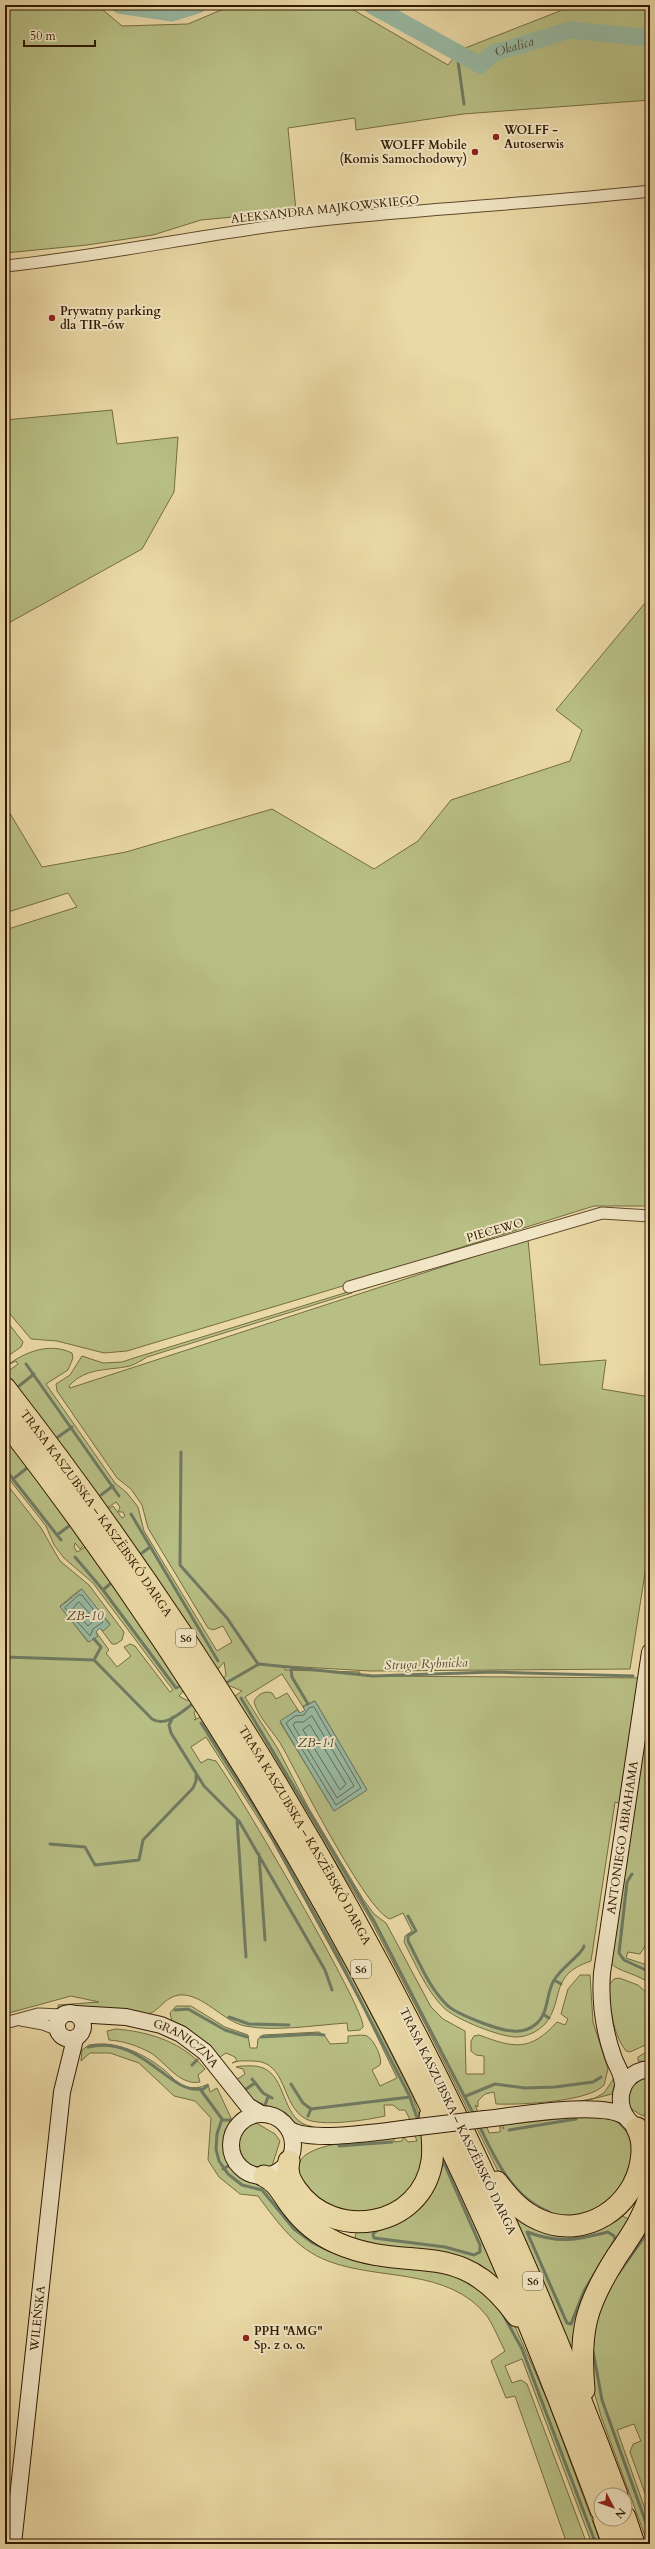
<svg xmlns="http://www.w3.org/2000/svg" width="655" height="2549" font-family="Cardo,serif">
<rect width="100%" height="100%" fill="#ead9a6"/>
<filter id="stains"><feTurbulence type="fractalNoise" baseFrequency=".005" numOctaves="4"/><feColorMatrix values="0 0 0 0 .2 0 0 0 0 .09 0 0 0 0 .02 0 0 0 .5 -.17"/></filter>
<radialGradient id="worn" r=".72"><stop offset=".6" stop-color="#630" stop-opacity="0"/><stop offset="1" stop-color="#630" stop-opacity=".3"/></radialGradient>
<path fill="#b8bf85" stroke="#756c42" d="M5 5H92L103 10 122 26 188 24 233 5H345L448 65 460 50 560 11 564 5H650V100L463 114 356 130 355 118 288 128 296 211 201 220 153 235 87 245 5 253Z
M112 410 117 444 178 437 174 492 142 549 5 625V420Z
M650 597V1202L646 1206H594L443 1253 350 1287 346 1285 127 1351 104 1353 57 1341 31 1339 5 1308V930L77 907 68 893 5 913V805L42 867 126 852 272 809 374 869 418 841 451 800 570 761 582 730 556 710Z
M528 1239 540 1365 606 1360 602 1389 650 1397V1541L630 1669 370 1671 285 1666V1670L360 1672 359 1675 373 1676 650 1678V1944L647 1943 640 1954 628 1952 626 1958 650 1966V1984C639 1974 616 1971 611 1963L632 1807 615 1802 591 1961C548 1975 565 2000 545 2024 538 2031 529 2036 518 2037 502 2038 454 2019 443 2007 426 1990 415 1963 404 1942L405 1936 412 1931 403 1913 390 1919C366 1911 299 1777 283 1748 275 1733 259 1719 254 1702 256 1695 265 1690 272 1693L276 1699 287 1693 300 1713 297 1710 280 1722 334 1811 367 1790 315 1701 303 1706 305 1710 282 1674 245 1697 278 1749 308 1807 363 1899 374 1914 386 1923 431 2007 443 2019 465 2031 466 2074H484V2056L476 2055 471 2051V2041L474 2036 479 2035C514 2048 530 2052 557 2022L565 2025 568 2019 561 2014 568 1989 580 1975H590L593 2022 608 2069 604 2085C589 2102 519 2105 496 2104L494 2092 485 2094 478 2101V2107L475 2105 485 2128 487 2127 489 2133 500 2132V2126L504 2129 503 2125 511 2124 576 2117 616 2118 633 2136V2165L612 2202 577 2218 540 2213 500 2175 426 2026 369 1917 237 1700 235 1696 242 1691 230 1686 197 1707 194 1713 196 1718 194 1720 201 1717 262 1815 348 1969 412 2095 422 2122 425 2159 409 2194 374 2214 330 2209 297 2176C297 2172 297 2167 299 2163 308 2141 372 2140 393 2138L395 2142 402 2141 404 2137 408 2142 417 2141 415 2136 418 2135 405 2110H399L393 2105H384L385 2116C368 2120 321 2127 306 2119 280 2105 288 2061 253 2061 246 2061 239 2060 232 2063L237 2061 235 2057 226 2053 220 2057 199 2037 172 2022 170 2013 176 2006H191L225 2027 248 2035 250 2048H257L258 2039 263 2035 319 2032 325 2036 330 2044 348 2043V2036C354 2036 362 2034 367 2036 374 2040 383 2058 380 2065L372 2070 380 2086 397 2078 360 2001 272 1840 206 1737 191 1747 201 1763 208 1759 216 1761C235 1786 367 2012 363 2027L360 2030 348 2031 347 2023C316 2025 275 2032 245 2026 222 2021 203 1993 179 1995 165 1997 161 2009 149 2014L72 2006 58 2008V2005L99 2002 71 1996 5 2014V1482L41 1528 60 1561 89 1585 124 1632 122 1640 116 1644H112L100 1628 103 1631 110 1624 81 1589 60 1606 88 1642 98 1636 96 1632 109 1650 106 1653 117 1667 131 1656 124 1647 130 1644 135 1646 170 1692 173 1690 93 1583 64 1558 54 1545 46 1526 5 1474V1435L85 1544 80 1549 75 1543 74 1547 77 1552 87 1546 184 1690 179 1696 186 1700H191L224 1678 226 1675 224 1662 218 1669 215 1666 108 1509 113 1506 122 1518 125 1516 123 1512H118L120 1507 116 1502 107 1508 5 1373V1370L7 1372 18 1364 16 1361 6 1366C25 1352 49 1342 72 1353L73 1358 68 1370 46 1384 115 1483 127 1493 138 1507 144 1531 217 1651 232 1642 223 1626 213 1630 208 1628 148 1528 142 1505 131 1489 117 1478 57 1391 56 1384 70 1375 82 1356 103 1363 122 1362 134 1358 351 1291 352 1293 147 1357C142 1360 136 1364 130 1366 107 1371 86 1367 69 1386L70 1388Z
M5 1319 23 1342 21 1347 5 1358 9 1353 7 1350 10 1347 8 1345 5 1349Z
M619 1978 638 1985 650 1996V2043L630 2052 626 2051C612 2032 610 2008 609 1985L614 1979Z
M116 2029C150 2032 183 2042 205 2069L198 2075 200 2082C180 2086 166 2063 151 2053 138 2046 124 2041 109 2040L107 2031Z
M89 2045C115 2040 143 2053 163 2069 170 2074 176 2083 184 2086 192 2089 201 2088 208 2084L210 2092 217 2088 231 2118 224 2141 226 2156 239 2175 249 2181 263 2184 285 2211 411 2264 475 2281 514 2324 549 2404 601 2544H592L522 2359 505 2366 512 2383 521 2380 527 2384 587 2544H567L515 2396 506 2398 491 2361 505 2351C499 2340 494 2326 487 2316 448 2267 380 2281 328 2261 296 2249 278 2223 258 2196L240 2194 219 2177 208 2160 211 2118 195 2101 174 2096 139 2063 110 2053H90L81 2061 82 2050Z
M650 2050V2062L638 2061V2057Z
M241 2066C248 2066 256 2065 263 2068 286 2077 282 2116 306 2125 325 2132 362 2126 383 2124L309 2130 296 2125 282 2112 253 2100 236 2080 245 2074 243 2069 236 2067Z
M618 2072 612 2094 577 2103H571L595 2098 604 2093Z
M650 2075V2116L641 2115 627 2106C626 2089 635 2081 650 2075Z
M253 2121 275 2134 280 2141 271 2169C236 2174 223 2135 253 2121Z
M440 2146 504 2288 356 2241 355 2235 358 2231 386 2225Z
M512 2210 523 2219 620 2215 629 2219 575 2359Z
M650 2214V2507L630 2452 633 2444 641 2441 634 2424 617 2430 650 2523V2544H648L601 2416 591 2381 592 2320Z"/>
<path fill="#98baa4" stroke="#6f7a62" d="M82 1589 110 1625 103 1631 100 1628 96 1632 98 1636 89 1642 60 1607Z
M315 1701 367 1790 334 1811 280 1721 297 1710 300 1713 305 1710 303 1707Z"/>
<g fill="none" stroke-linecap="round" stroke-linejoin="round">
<path stroke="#656a52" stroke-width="1" d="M79 1595H82L103 1622 93 1629 90 1636 65 1608Z
M79 1602 95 1619 88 1626 73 1609Z
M314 1707 361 1788 336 1805 286 1723 295 1716 304 1715 309 1708Z
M312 1716 354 1786 337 1798 293 1725 295 1722H303Z
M310 1725 346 1784 340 1790 303 1730Z"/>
<path stroke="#6f7a62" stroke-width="3" d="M457 54 464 104
M5 1337 8 1341
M26 1364 119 1496
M19 1386 34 1374
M58 1437 72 1427
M181 1452 180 1565 227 1618 258 1664
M5 1469 61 1540
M13 1479 27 1468
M101 1495 113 1486
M131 1514 218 1661
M57 1535 69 1526
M142 1553 150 1547
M75 1557 103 1590 176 1688 178 1687
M103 1590 110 1584
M94 1639 101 1647 94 1660
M5 1657 94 1660 152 1719C166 1728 182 1711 194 1703
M291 1668 292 1677 308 1704
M226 1683 259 1664 373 1676 494 1672 633 1676
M241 1698 375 1923 474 2115
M173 1717 169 1725 171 1733 204 1786 239 1821 325 1970 332 1990
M201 1723 260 1816 337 1955 409 2095 419 2123
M237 1819 246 1957
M50 1844 85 1847 95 1865 139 1860 143 1840 193 1788 196 1781V1775
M259 1854 265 1940
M632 1874 627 1882 619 1953 624 1960 650 1972
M408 1916 416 1931 408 1936V1941C419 1962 429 1987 446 2004 455 2014 500 2031 513 2031 522 2032 530 2029 536 2024 549 2013 546 1995 553 1982 560 1968 583 1954 584 1946
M554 1980 561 1984
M175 2010 188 2009 225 2030 247 2037
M543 2014 549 2018
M229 2017 249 2024 289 2025
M261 2037 315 2034 324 2035
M88 2047C141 2034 169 2094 200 2089L222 2119 217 2134 216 2149 219 2161 228 2174 242 2185 262 2190 294 2229 313 2243 330 2251
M647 2063V2055L650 2054
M192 2065 197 2060
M252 2079 263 2093 272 2098
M291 2084 303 2103 311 2109 410 2097
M246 2089 255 2083
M202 2090 207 2086
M466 2096 495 2084 525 2088 555 2087 593 2082 601 2077
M265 2105 268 2097
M308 2116 311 2109
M222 2120H231
M617 2120 629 2133
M479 2125C495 2159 512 2197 549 2212
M509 2130 576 2119
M339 2146 392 2142
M443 2161 480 2245V2252L474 2255 445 2247 374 2238 373 2234C377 2228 388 2227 395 2224 420 2211 436 2188 443 2161Z
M223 2169 230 2165
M527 2232C560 2244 576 2240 608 2232L614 2236 615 2240 584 2291 571 2324 567 2323Z
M618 2274 650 2229
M504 2316 522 2349 596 2544
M593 2351 602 2400 650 2534
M649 2541H650"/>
<g stroke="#98baa4" stroke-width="17">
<path d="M119 5 172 13 198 5"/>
<path id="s1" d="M371 5 480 65 494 53 570 30 650 38"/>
</g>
<g stroke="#60492a" stroke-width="13">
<path id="minor" d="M5 266C103 256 198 235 296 223 413 209 532 204 650 191
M349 1287 602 1213 650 1216
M21 2020 43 2024 58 2030
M5 2023 38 2014 63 2015"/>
</g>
<g stroke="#321900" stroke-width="18">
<g id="secondary">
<circle cx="70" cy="2026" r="13"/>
<path id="s2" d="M76 2014 126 2017 161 2025 181 2034 205 2052 248 2106 261 2114"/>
<path d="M650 2069C611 2072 611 2125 650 2132"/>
<path id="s3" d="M623 2088C624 2075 617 2068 613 2056 604 2030 600 2000 602 1973L650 1652"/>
<circle cx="262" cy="2145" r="31"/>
<path d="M485 2119C515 2116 602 2100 626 2117"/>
<path d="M290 2130C312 2143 383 2131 410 2128"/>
<path id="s4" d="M13 2544 62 2092 75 2039"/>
</g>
</g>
<g stroke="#321900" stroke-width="23">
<g id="motorway">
<path id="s5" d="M5 1388C266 1724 470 2096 617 2495"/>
<path d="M5 1421C198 1670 360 1944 489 2231 530 2323 566 2416 601 2510"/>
<path d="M289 2161C286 2172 290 2180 296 2189 333 2243 422 2228 432 2161 434 2146 432 2131 430 2116"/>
<path d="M264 2176C278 2182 283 2196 292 2207 304 2223 319 2235 337 2243 410 2275 459 2234 517 2316"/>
<path d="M497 2182C509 2198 521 2212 540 2220 585 2240 634 2207 641 2161 643 2149 643 2139 637 2128"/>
<path d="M584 2390C579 2331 585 2306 617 2256 630 2237 644 2217 650 2194"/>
<path d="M625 2517 634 2544"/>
<path d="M604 2519 613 2544"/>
</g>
</g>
<use href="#minor" stroke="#f1e6c5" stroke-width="11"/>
<use href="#secondary" stroke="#f1e6c5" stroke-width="16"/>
<use href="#motorway" stroke="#ead9a6" stroke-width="21"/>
<g stroke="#321900" stroke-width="18" stroke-linecap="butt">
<path id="secondary-bridge" d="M410 2128 485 2119"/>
</g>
<use href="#secondary-bridge" stroke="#f1e6c5" stroke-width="16"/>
</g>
<g fill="#8f2418" stroke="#f1e6c5" stroke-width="1.5">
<circle cx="496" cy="137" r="4"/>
<circle cx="475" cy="152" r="4"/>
<circle cx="52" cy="318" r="4"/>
<circle cx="246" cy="2338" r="4"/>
</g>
<g text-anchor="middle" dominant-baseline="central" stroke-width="4" stroke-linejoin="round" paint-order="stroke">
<g fill="#f1e6c5" stroke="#6b563b" stroke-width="1">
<rect x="176" y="1629" width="20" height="18" rx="3"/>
<rect x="351" y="1960" width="20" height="18" rx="3"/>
<rect x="523" y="2272" width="20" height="18" rx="3"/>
</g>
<g font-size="11" font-weight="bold" fill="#321900">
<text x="186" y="1638">S6</text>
<text x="361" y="1969">S6</text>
<text x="533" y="2281">S6</text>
</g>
<g font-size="12" font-weight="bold" fill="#321900" stroke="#f1e6c5" text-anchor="start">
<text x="504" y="130">WOLFF -<tspan x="504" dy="14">Autoserwis</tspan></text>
<text x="467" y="145" text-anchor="end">WOLFF Mobile<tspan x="467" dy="14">(Komis Samochodowy)</tspan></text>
<text x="60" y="311">Prywatny parking<tspan x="60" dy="14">dla TIR-ów</tspan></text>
<text x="254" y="2331">PPH "AMG"<tspan x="254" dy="14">Sp. z o. o.</tspan></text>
</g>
<g font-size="12" fill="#321900" stroke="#f1e6c5">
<text transform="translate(325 209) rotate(-6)">ALEKSANDRA MAJKOWSKIEGO</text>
<text transform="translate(495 1230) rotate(-16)">PIECEWO</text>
<text stroke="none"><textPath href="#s5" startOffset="155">TRASA KASZUBSKA – KASZËBSKÔ DARGA</textPath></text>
<text stroke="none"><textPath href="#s5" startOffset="539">TRASA KASZUBSKA – KASZËBSKÔ DARGA</textPath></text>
<text stroke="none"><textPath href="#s3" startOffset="255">ANTONIEGO ABRAHAMA</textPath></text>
<text stroke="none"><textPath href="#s2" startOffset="117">GRANICZNA</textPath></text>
<text transform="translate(458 2121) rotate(64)">TRASA KASZUBSKA – KASZËBSKÔ DARGA</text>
<text stroke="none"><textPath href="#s4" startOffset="227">WILEŃSKA</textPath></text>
</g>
<g font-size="13" font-style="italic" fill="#514931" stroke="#f1e6c5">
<text stroke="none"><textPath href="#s1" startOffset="164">Okalica</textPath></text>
<text x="85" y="1616">ZB-10</text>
<text transform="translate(426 1664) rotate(-2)">Struga Rybnicka</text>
<text x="316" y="1743">ZB-11</text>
</g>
</g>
<rect width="655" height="2549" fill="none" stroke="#ead9a6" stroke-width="20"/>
<rect x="6" y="6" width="643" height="2537" fill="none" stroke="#321900" stroke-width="2"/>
<rect x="10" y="10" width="635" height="2529" fill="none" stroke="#321900"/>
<g transform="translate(613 2507) rotate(131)"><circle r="19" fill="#f1e6c5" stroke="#a59476"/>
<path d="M0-3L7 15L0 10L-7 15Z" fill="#8f2418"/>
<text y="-6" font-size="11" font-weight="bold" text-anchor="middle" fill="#321900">N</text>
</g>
<path d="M24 40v6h71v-6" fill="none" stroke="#321900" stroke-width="2"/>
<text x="30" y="40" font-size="12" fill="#321900" stroke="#f1e6c5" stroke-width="3" paint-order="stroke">50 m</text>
<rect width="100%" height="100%" filter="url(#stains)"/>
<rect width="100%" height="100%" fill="url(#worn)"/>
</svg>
